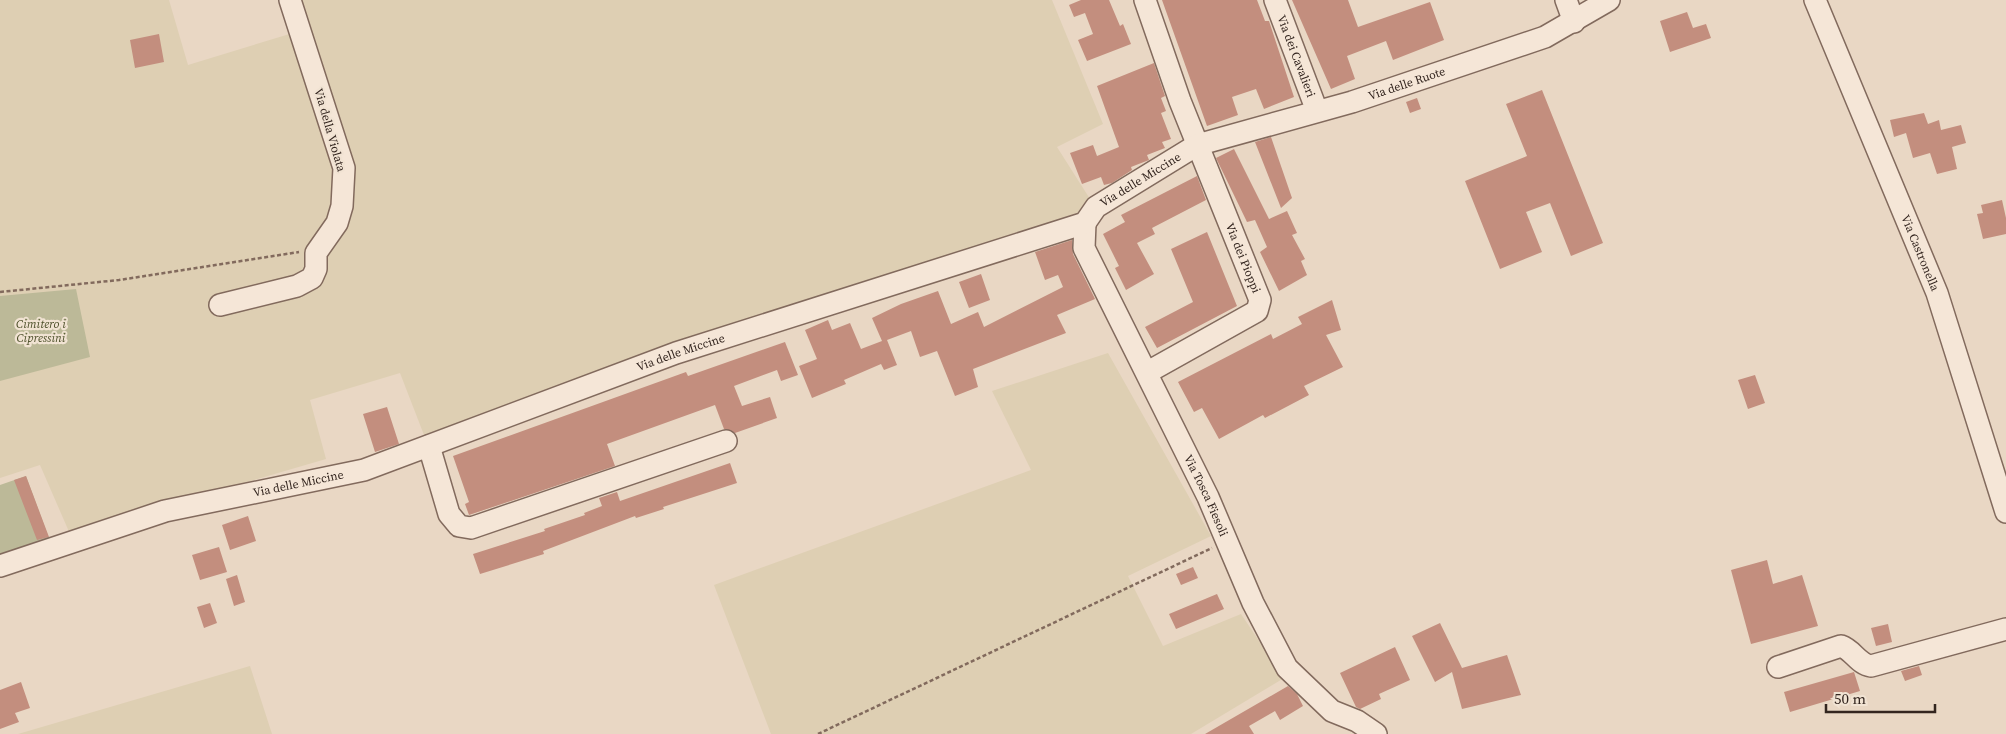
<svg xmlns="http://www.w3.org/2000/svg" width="2006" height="734" font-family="'Source Serif 4',serif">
<rect width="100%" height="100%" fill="#e9d7c4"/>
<path fill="#decfb3" d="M0 0H169L188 65 306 29 299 0H1052L1103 124 1057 147 1090 199 1077 213 424 435 400 373 310 400 326 459 70 534 40 465 0 478Z
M1108 353 1211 536 1128 576 1163 646 1241 614 1284 678 1191 734H771L714 585 1031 470 992 391Z
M250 666 272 734H18Z"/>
<path fill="#bcb998" d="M76 289 90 357 0 381V296Z
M26 476 51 544 0 563V485Z"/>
<path fill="#c38e7e" d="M1081 0H1109L1120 26 1123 24 1131 44 1087 61 1078 40 1093 34 1085 13 1074 17 1069 5Z
M1162 0H1257L1265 21H1269L1294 97 1264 109 1256 89 1232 97 1238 115 1207 126Z
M1292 0H1348L1358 27 1430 2 1444 40 1393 60 1386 41 1347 56 1355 79 1331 89Z
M1687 12 1693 28 1706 24 1711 38 1670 52 1660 21Z
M159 34 164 62 135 68 130 40Z
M1154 63 1165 96 1161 98 1166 111 1161 113 1171 139 1162 142 1165 148 1147 155 1149 160 1131 167 1132 170 1112 183 1104 185 1101 177 1082 184 1070 153 1093 145 1097 156 1119 147 1097 86Z
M1542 90 1603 243 1571 256 1550 203 1526 212 1542 252 1500 269 1465 181 1527 156 1506 104Z
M1417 98 1421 109 1410 113 1406 102Z
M1924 113 1928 124 1939 120 1941 130 1961 125 1966 143 1952 147 1957 169 1937 174 1930 153 1913 158 1906 133 1894 137 1890 120Z
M1271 137 1292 198 1281 208 1255 142Z
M1234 149 1269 219 1287 211 1297 233 1292 235 1305 259 1301 261 1307 275 1279 291 1260 252 1267 247 1255 220 1247 222 1216 158Z
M1197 176 1206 200 1152 228 1155 234 1137 243 1154 274 1126 290 1115 268 1119 266 1103 234 1125 222 1121 215Z
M2002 200 2006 218V234L1983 239 1977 214 1983 213 1981 205Z
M1207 232 1237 306 1157 348 1145 327 1193 302 1171 249Z
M1072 240 1073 254 1095 299 1057 315 1066 333 973 369 978 387 955 396 937 351 920 357 911 331 887 340 897 365 884 370 881 364 844 380 846 384 812 398 799 366 817 359 805 330 828 320 832 330 850 323 861 349 882 341 872 318 901 304 938 291 951 324 978 312 984 327 1063 287 1058 275 1045 280 1035 252Z
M981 274 990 300 969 308 959 282Z
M1332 300 1341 330 1326 335 1343 367 1304 386 1309 395 1265 418 1263 415 1219 439 1202 408 1194 412 1178 382 1271 334 1273 339 1302 324 1298 317Z
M785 342 798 375 781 381 777 370 734 386 742 406 770 397 777 418 735 433 724 429 715 405 607 444 615 466 469 515 465 504 469 502 453 456 686 372 688 376Z
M1755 375 1765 403 1748 409 1738 380Z
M387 407 399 444 375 452 363 414Z
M730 463 737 483 663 507 664 509 636 518 635 516 543 551 544 554 480 574 473 554 545 531 544 529 585 515 584 513 602 506 599 498 617 492 620 501Z
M26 476 49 537 37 540 14 480Z
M248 516 256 541 230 550 222 525Z
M219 547 227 572 200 580 192 555Z
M1767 560 1773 584 1802 575 1818 626 1751 644 1731 570Z
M1193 567 1198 578 1181 585 1176 574Z
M237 575 245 602 234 606 226 579Z
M1217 594 1224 609 1176 629 1169 614Z
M210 603 217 623 204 628 197 607Z
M1440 623 1462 668 1507 655 1521 695 1462 709 1452 672 1435 682 1412 636Z
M1888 624 1892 642 1876 646 1871 628Z
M1395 647 1410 680 1379 694 1381 699 1360 709 1356 707 1340 673Z
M1919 666 1922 675 1905 681 1901 671Z
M1854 672 1860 691 1790 712 1784 692Z
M21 682 30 708 15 713 19 722 0 729V690Z
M1288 686 1297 694 1303 706 1280 720 1275 711 1249 726 1254 734H1205Z"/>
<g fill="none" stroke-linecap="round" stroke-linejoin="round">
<g stroke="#826a5d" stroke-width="24">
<g id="minor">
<path id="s1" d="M1145 0 1180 101 1260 300 1257 311 1148 372"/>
<path id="s2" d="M1275 0 1317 111"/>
<path d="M1566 0 1574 22"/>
<path id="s3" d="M1815 0 1937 293 2006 512"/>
<path id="s4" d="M1085 223 1084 248 1208 497 1253 603 1287 668 1332 711 1357 721 1376 734"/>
<path d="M220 305 297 286 312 278 316 269V253L337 223 342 206 344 168 290 0"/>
<path d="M429 446 449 514 459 526 471 528 726 441"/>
<path id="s5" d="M0 566 165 511 364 470 676 353 1085 223 1096 207 1197 145 1352 102 1545 37 1609 0"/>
<path d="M1778 667 1841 646C1853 650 1858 664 1871 666L2006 629"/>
</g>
</g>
<path stroke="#826a5d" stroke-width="2.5" stroke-dasharray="4 2.5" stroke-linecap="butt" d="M0 292 119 280 299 252
M818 734 1212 548"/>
<use href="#minor" stroke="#f5e6d7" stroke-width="21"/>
</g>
<g text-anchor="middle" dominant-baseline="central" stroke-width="4.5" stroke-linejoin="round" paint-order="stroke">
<g font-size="12" fill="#33251f" stroke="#f1e3d3">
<text stroke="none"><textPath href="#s2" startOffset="60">Via dei Cavalieri</textPath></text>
<text stroke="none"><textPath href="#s5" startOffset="1496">Via delle Ruote</textPath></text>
<text transform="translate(330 130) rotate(74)">Via della Violata</text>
<text stroke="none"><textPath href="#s5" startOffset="1211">Via delle Miccine</textPath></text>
<text stroke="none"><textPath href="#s3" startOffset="274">Via Castronella</textPath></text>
<text stroke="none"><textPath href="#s1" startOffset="276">Via dei Pioppi</textPath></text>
<text stroke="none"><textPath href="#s5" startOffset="715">Via delle Miccine</textPath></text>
<text stroke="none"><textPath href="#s5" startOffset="310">Via delle Miccine</textPath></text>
<text stroke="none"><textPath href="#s4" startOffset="301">Via Tosca Fiesoli</textPath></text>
</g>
<g font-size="12" font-style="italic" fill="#4b4e28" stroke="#f1e3d3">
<text x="41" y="324">Cimitero i<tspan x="41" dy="14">Cipressini</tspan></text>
</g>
</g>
<path d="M1826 704v8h109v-8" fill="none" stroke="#33251f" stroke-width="2.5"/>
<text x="1834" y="704" font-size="15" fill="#33251f" stroke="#f1e3d3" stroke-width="4" paint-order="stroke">50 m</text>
</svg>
